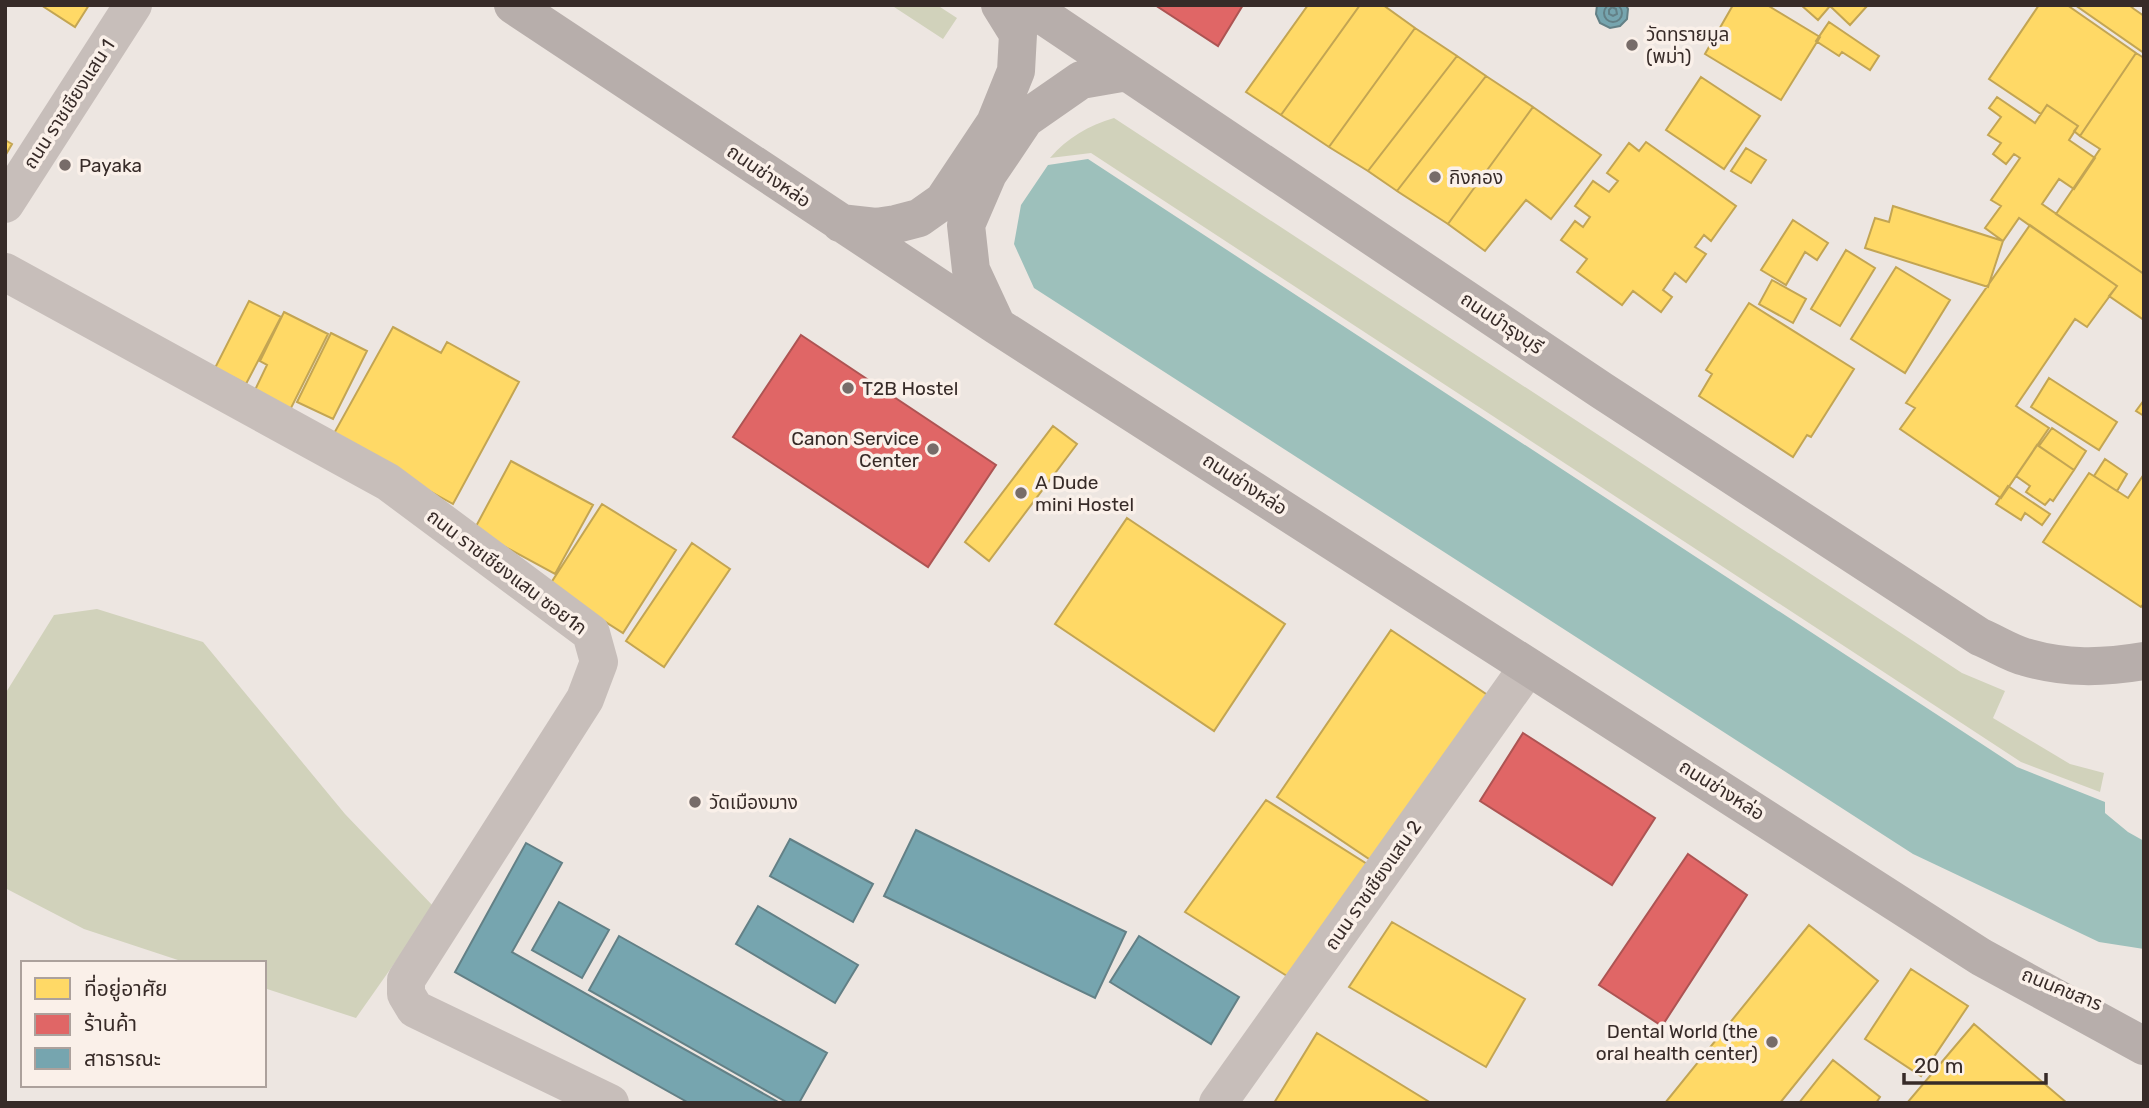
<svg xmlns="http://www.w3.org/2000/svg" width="2149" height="1108" font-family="Rubik,'Noto Sans Thai',sans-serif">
<rect width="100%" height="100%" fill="#ede6e1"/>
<path fill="#d1d2bb" d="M891 5H937L957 18 943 39Z
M1114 118 1962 673 2005 691 1993 718 2070 764 2104 773 2100 792 2021 762 1091 153 1050 158C1067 138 1089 125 1114 118Z
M97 609 203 642 345 814 434 907 356 1018 264 988V963H187L84 929 5 888V694L54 615Z"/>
<path fill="#9dc0bb" d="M1088 159 2017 767 2105 802V813L2128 832 2144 841V949L2099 942 1913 854 1034 288 1014 244 1021 205 1048 165Z"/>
<path fill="#ffd966" stroke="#c3a553" stroke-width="2" d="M41 5H89L75 27Z
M1308 5H1360L1281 115 1246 92Z
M1360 5H1383L1415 28 1329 147 1281 115Z
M1733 5H1767L1820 37 1781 100 1705 54Z
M1801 5H1868L1850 25 1830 6 1818 20Z
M2039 5H2067L2136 53 2080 136 2074 131 2078 126 2047 105 2041 114 1989 79Z
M2075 5H2129L2134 9 2144 16V53Z
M1829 22 1879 56 1870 70 1842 52 1839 56 1816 41Z
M1415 28 1457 56 1368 171 1329 147Z
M2136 53 2144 58V274L2056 214 2100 149 2080 136Z
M1457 56 1486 76 1397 191 1368 171Z
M1486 76 1533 107 1448 224 1397 191Z
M1701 77 1760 116 1724 169 1666 130Z
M1997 97 2035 123 2047 105 2078 126 2069 140 2095 158 2074 189 2059 179 2042 204 2144 274V320L2109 296 2117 286 2019 218 2003 241 1985 228 2001 206 1991 200 2020 158 2014 154 2006 164 1993 154 2001 143 1988 135 2001 117 1989 108Z
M1533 107 1601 155 1551 219 1526 200 1485 251 1448 224Z
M5 140 12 144 5 156Z
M1646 142 1736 206 1711 241 1704 235 1695 247 1706 254 1686 282 1675 273 1663 290 1672 297 1661 312 1633 291 1622 305 1577 272 1587 259 1561 240 1575 221 1583 227 1590 217 1575 206 1593 181 1609 192 1618 181 1607 173 1629 143 1639 151Z
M1746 148 1766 160 1751 183 1731 171Z
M1893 206 2003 241 1988 287 1865 248 1875 218 1889 222Z
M1793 220 1828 243 1817 260 1805 252 1786 285 1761 270Z
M2030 225 2117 286 2087 327 2075 319 2016 406 2049 428 2001 498 1900 429 1915 408 1906 403Z
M1846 250 1875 268 1840 326 1811 309Z
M1896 267 1950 300 1905 373 1851 339Z
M1772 280 1806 299 1793 323 1759 304Z
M249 301 281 317 246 384 215 368Z
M1749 303 1854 369 1811 437 1807 435 1793 457 1699 396 1712 374 1706 370Z
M284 312 328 334 290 410 254 392 267 365 260 361Z
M393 327 441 353 447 342 519 382 453 504 332 437Z
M331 333 367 351 333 419 297 402Z
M2049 378 2117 422 2099 450 2031 407Z
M2144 400V416L2136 411Z
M1053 426 1077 444 989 561 965 542Z
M2052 428 2086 451 2074 470 2039 446Z
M2037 445 2074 470 2053 501 2050 499 2045 505 2026 492 2030 486 2016 476Z
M2105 459 2127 474 2117 491 2094 476Z
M511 461 593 505 555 574 474 530Z
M2089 473 2128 498 2144 474V603L2141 607 2043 542Z
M2008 486 2050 514 2042 525 2025 513 2021 520 1996 504Z
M602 504 676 550 623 633 549 586Z
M1127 518 1285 624 1214 731 1055 624Z
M692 543 730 569 664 667 626 641Z
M1391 630 1495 700 1381 867 1277 797Z
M1266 800 1375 869 1295 981 1185 912Z
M1392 922 1525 999 1486 1067 1349 987Z
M1809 925 1878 981 1780 1103H1665Z
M1911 969 1968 1006 1921 1076 1865 1039Z
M1974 1024 2067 1103H1907Z
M1317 1033 1431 1103H1274Z
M1833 1060 1880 1097 1876 1103H1799Z"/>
<path fill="#e06666" stroke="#ad5453" stroke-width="2" d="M1155 5H1243L1218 46Z
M801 335 996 465 928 567 733 437Z
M1523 733 1655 818 1612 885 1480 801Z
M1688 854 1747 895 1662 1026 1599 985Z"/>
<path fill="#76a5af" stroke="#638086" stroke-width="2" d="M1604 13a9 9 0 1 1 18 0a9 9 0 1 1-18 0Z
M1597 5H1626L1628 9 1627 19 1620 26 1610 28 1600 23 1596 14Z
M1612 7 1616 9 1617 14 1613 16 1609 14V10Z
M916 830 1126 932 1095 998 884 896Z
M790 839 873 884 853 922 770 876Z
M526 843 562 863 512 952 780 1103H689L455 972Z
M559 902 609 930 582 978 532 950Z
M758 906 858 965 835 1003 736 944Z
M619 936 827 1053 799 1103H788L589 990Z
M1139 936 1239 997 1211 1044 1110 982Z"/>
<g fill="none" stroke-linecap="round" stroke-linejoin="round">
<path stroke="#c7beba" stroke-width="38" d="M5 204 133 5
M5 272 388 482 591 633 599 662 585 699 406 980V994L415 1009 610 1103
M1218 1103 1528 667"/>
<path stroke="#b7aeab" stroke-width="38" d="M513 5 997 326 1981 957 2144 1046
M1027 5 1601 390 1980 637C1995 643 2010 653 2025 657 2066 669 2102 668 2144 661
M840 223 876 227 896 224 919 218 943 201 995 123 1016 71 1018 34 1000 5
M997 326 971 270 966 225 988 174 1025 119 1081 80 1127 72"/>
</g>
<g fill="#776c69" stroke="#faf0e9" stroke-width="2.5">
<circle cx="1632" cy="45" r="7"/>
<circle cx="65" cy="165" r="7"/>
<circle cx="1435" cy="177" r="7"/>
<circle cx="848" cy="388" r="7"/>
<circle cx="933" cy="449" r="7"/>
<circle cx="1021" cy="493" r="7"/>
<circle cx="695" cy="802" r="7"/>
<circle cx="1772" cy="1042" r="7"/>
</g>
<g text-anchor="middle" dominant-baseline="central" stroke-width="7" stroke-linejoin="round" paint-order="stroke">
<g font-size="19" fill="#372b28" stroke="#faf0e9" text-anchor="start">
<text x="1646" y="34">วัดทรายมูล<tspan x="1646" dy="22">(พม่า)</tspan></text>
<text x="79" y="165">Payaka</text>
<text x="1449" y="177">กิงกอง</text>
<text x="862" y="388">T2B Hostel</text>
<text x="919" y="438" text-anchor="end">Canon Service<tspan x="919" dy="22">Center</tspan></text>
<text x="1035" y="482">A Dude<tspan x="1035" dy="22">mini Hostel</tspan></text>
<text x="709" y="802">วัดเมืองมาง</text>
<text x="1758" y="1031" text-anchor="end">Dental World (the<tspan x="1758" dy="22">oral health center)</tspan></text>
</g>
<g font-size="19" fill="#372b28" stroke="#faf0e9">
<text transform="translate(69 104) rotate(-57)">ถนน ราชเชียงแสน 1</text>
<text transform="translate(769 176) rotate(34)">ถนนช่างหล่อ</text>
<text transform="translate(1502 323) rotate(34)">ถนนบำรุงบุรี</text>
<text transform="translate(1245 484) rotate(33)">ถนนช่างหล่อ</text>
<text transform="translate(507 572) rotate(37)">ถนน ราชเชียงแสน ซอย1ก</text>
<text transform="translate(1722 790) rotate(32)">ถนนช่างหล่อ</text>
<text transform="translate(1373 885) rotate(-55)">ถนน ราชเชียงแสน 2</text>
<text transform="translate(2062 989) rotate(22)">ถนนคชสาร</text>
</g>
</g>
<rect width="2149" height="1108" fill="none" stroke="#372b28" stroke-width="14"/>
<rect x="21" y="961" width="245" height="126" fill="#faf0e9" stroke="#aca19c" stroke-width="2"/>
<rect x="35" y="978" width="35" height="21" fill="#ffd966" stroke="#aca19c" stroke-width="2"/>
<text x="84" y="996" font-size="21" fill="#372b28">ที่อยู่อาศัย</text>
<rect x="35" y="1014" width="35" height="21" fill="#e06666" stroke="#aca19c" stroke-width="2"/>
<text x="84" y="1031" font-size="21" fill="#372b28">ร้านค้า</text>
<rect x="35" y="1048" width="35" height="21" fill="#76a5af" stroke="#aca19c" stroke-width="2"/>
<text x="84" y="1066" font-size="21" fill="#372b28">สาธารณะ</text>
<path d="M1904 1073v10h142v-10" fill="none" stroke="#372b28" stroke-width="3.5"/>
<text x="1914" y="1073" font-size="21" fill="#372b28" stroke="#faf0e9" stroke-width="5" paint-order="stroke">20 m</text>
</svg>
